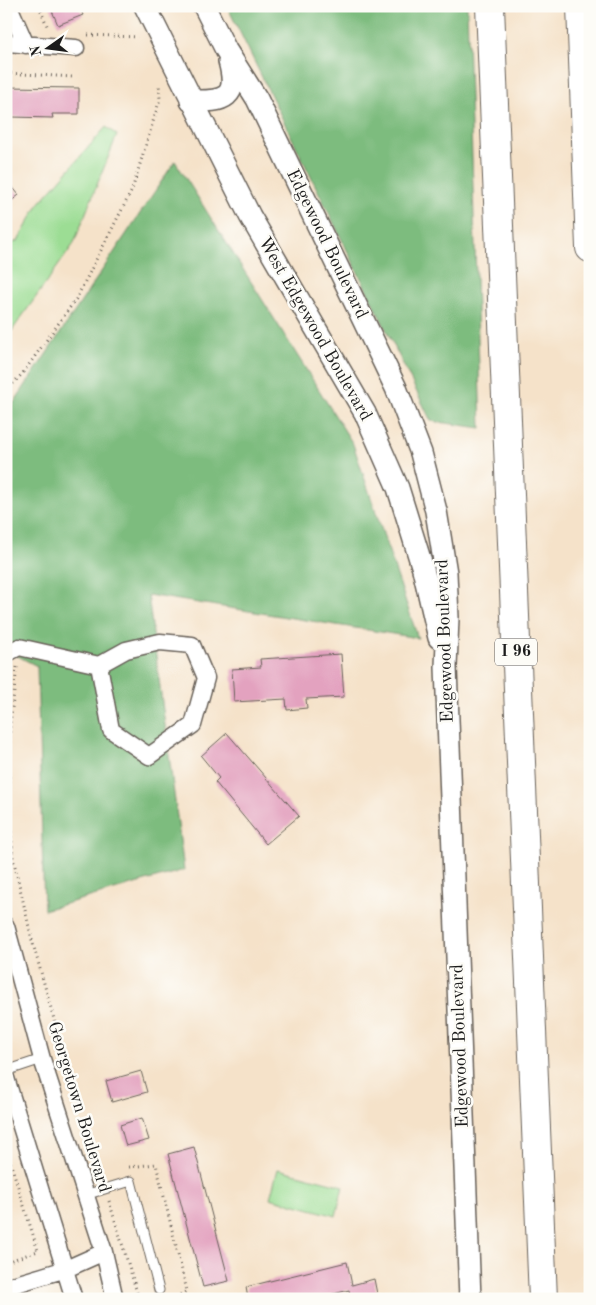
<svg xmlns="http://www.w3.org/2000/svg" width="596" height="1305" font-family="'Old Standard TT',serif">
<rect width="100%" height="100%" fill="#fdfcf7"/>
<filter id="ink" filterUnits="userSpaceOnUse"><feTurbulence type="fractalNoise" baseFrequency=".02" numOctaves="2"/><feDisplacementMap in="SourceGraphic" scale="10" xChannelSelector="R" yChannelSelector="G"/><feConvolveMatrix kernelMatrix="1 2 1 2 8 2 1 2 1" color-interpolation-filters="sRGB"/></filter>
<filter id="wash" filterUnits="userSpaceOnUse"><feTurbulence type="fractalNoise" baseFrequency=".0096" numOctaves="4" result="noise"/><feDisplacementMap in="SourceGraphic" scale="20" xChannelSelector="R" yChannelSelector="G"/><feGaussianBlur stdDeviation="1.12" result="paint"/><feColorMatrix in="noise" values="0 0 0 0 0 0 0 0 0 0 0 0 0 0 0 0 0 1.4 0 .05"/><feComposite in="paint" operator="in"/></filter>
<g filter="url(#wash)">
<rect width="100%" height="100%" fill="#f5e2c9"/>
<path fill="#9cdd94" stroke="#5c7c58" d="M106 127 117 135 73 245 6 339V245L18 241 38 205Z
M278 1169 343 1186 336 1216 270 1198Z"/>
<path fill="#7dbc7e" stroke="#4c6c4d" d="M227 6H467L481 428 431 421Z
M175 161 353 444 418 638 148 595 184 870 44 910 37 666 6 650V418L7 413Z"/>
<g id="blocks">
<path fill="#e3a2bf" d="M50 6H79L83 15 58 25Z
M6 87 79 88V114H52L53 118 12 117V110H6Z
M6 179 19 195 6 205Z
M341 654 344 697 306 699 307 708 287 710 286 699 234 702 232 669 261 667 260 659Z
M227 733 299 816 266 844 215 782 219 778 201 756Z
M141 1071 147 1092 112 1102 106 1081Z
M142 1118 149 1140 126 1146 120 1125Z
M194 1147 229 1281 203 1287 168 1154Z
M347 1262 352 1285 374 1279 378 1299H351L349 1290 314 1299H248L246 1287Z"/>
</g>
</g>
<g filter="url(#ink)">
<use href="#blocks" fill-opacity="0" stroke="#686159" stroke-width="1"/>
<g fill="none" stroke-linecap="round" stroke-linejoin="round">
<g stroke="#686159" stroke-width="11">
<path id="service" d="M6 1071 42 1059
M85 1195 131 1181 159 1290"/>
</g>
<g stroke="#686159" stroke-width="19">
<path id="minor" d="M9 6 26 45
M6 43 76 48
M6 654 19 647 99 665 126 650 160 642 192 645 206 678 193 725 149 756 111 730 99 665
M6 926 42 1059 104 1252 115 1299
M6 1078 74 1299
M6 1287 66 1269 104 1252"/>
</g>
<g stroke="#686159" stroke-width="24">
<path id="tertiary" d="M145 6 250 216 365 413 398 488 423 569 439 638
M204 6 226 50 257 99 396 388 421 453 436 511 446 573 448 618 446 667 470 1299
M191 101C225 102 239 98 229 61"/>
</g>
<g stroke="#686159" stroke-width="30">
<path id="motorway" d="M490 6 543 1299
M581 6 590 248"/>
</g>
<path stroke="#686159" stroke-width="3" stroke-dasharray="1 4" stroke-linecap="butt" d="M39 6 48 28
M88 35 138 37
M6 73 73 77
M6 391 23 373 76 299 132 190 160 99 159 83
M17 667 10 724 9 800 13 858 32 940 77 1102
M6 1148 38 1251 6 1262
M129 1167 156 1164 187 1291 173 1299
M109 1201 139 1299"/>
<use href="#service" stroke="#fff" stroke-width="9"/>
<use href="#minor" stroke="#fff" stroke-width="16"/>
<use href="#tertiary" stroke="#fff" stroke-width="21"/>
<use href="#motorway" stroke="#fff" stroke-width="28"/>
</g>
</g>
<g text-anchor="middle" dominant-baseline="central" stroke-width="5" stroke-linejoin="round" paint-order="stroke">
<rect fill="#fdfcf7" stroke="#605f5e" stroke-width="1" x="495" y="638.5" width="42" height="27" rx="4"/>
<g font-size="16" font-weight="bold" fill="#1c1c1c">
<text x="516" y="652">I 96</text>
</g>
<g font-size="18" fill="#1c1c1c" stroke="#fdfcf7">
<text transform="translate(327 244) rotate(64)">Edgewood Boulevard</text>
<text transform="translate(315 329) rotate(60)">West Edgewood Boulevard</text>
<text transform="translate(445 641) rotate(-92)">Edgewood Boulevard</text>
<text transform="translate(460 1046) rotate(-92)">Edgewood Boulevard</text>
<text transform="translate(79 1107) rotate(73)">Georgetown Boulevard</text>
</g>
</g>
<rect width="596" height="1305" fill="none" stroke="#fdfcf7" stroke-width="25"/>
<g transform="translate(48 48) rotate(256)" stroke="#fdfcf7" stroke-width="4" paint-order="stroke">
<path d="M0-4L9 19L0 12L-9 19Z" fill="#1c1c1c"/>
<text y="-8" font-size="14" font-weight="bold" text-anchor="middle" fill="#1c1c1c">N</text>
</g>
</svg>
